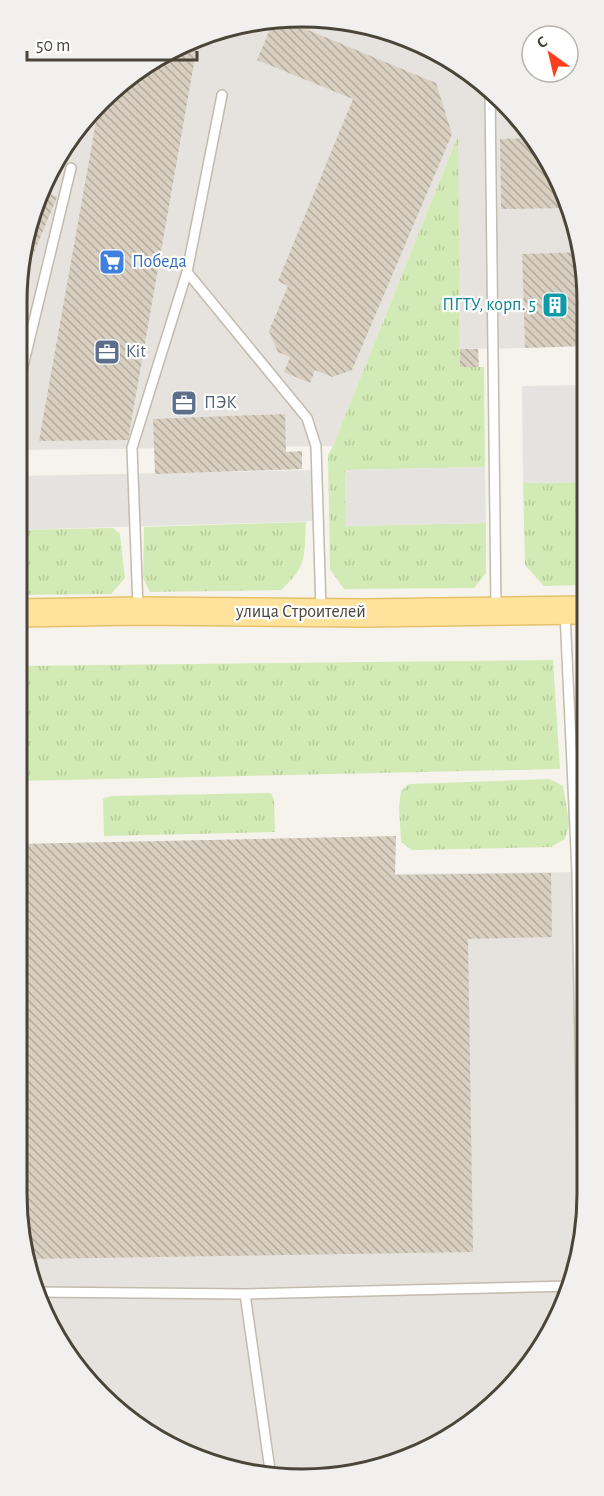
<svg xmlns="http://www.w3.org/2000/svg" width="604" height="1496" font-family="'Alegreya Sans',sans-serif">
<defs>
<pattern id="grass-tufts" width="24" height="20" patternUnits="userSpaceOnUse" patternTransform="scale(1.5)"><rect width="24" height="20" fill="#d2eab5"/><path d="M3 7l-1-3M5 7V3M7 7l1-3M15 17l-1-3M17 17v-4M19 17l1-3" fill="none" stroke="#b6ca9c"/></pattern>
<pattern id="building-back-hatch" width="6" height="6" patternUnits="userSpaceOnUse" patternTransform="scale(1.5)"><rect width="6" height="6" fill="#d8cfc1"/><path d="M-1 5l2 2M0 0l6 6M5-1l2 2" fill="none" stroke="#b1aa9e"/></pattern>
</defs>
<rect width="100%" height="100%" fill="#f6f3ec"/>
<path fill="#e6e2dd" d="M283 17 393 32 460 64 517 114 558 176 581 252 522 254 525 348 460 349 457 137 333 446 17 450V343L43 190 87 114 175 46Z
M587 872V1194L572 1285 528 1368 445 1441 358 1474 264 1477 160 1441 87 1382 32 1286 17 1194 16 877Z"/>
<path fill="url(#grass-tufts)" d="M458 135 460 367H484L485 467 345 470 346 526 486 523V573L474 588 344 589 330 569 328 455 333 446Z
M586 482V585L544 586 525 565 523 483Z
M306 522C304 557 308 565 281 590L150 592 143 578 144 527Z
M113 528 120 534 125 578 111 594 17 595 16 530Z
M578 659H586L587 865H581Z
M553 660 560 769 17 781V666Z
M550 779 563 786 569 824 565 839 551 847 412 850 401 842 399 806 401 791 409 784Z
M271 793 274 800 275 832 104 836 103 799 111 796Z"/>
<path fill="#e5e3e0" d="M585 385 586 482 523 483 522 386Z
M485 467 486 523 346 526 345 470Z
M317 470 318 521 17 530 16 476Z"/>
<path fill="url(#building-back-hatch)" d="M279 18 436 83 452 134 352 370 332 377 315 370 310 383 284 372 290 357 278 352 269 331 288 286 278 281 353 99 257 60 274 20Z
M198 40 128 440 39 441 99 105 175 46Z
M533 138 558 176 568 208 501 209 500 139Z
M69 146 50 194 57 197 19 289 32 211Z
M581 252 585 264V346L525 348 522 254Z
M460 349H478L479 367H460Z
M285 414 286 452 302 451V469L155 474 153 419Z
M396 836 395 875 551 873 552 937 468 939 473 1252 27 1259 16 1194V844Z"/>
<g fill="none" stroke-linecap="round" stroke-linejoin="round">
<g stroke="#c2bbae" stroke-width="12">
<path id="lane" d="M490 91 496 609
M187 272 307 418 316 446 321 610
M16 395 71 168
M138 608 132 448 187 272 222 95
M565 613 577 872 583 1221
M35 1292 245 1294 572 1286
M245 1294 271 1477"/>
</g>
<g stroke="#e6c16a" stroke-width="30">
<path id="primary" d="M16 613 138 611 365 613 586 610"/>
</g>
<use href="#lane" stroke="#fff" stroke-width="9"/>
<use href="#primary" stroke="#ffe39c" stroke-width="27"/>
</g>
<defs>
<g id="supermarket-square" transform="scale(1.35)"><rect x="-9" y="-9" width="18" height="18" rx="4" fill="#3f7fe0" stroke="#fff"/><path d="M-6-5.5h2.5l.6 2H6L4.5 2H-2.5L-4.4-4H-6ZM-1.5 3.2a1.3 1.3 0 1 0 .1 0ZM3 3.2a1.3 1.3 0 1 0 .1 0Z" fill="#fff"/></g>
<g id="building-square" transform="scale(1.35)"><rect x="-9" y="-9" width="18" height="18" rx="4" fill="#0f9aa8" stroke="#fff"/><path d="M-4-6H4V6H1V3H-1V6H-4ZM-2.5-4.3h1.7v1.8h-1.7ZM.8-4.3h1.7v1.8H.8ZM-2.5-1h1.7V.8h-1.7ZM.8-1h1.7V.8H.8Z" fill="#fff"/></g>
<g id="office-square" transform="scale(1.35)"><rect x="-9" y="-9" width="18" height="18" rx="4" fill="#5c6f8a" stroke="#fff"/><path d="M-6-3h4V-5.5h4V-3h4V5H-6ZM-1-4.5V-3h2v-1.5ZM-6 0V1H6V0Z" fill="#fff"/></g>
</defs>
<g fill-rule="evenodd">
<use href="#supermarket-square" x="112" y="262"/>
<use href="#building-square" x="555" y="305"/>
<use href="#office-square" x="107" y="352"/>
<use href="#office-square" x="184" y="403"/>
</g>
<g text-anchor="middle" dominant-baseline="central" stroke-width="4.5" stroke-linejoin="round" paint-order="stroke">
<g font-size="18" fill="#366cbe" stroke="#fff" text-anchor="start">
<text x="132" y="262">Победа</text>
</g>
<g font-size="18" fill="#0d838f" stroke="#fff" text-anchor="end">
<text x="536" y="305">ПГТУ, корп. 5</text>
</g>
<g font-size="18" fill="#4e5e75" stroke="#fff" text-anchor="start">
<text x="126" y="352">Kit</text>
<text x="204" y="403">ПЭК</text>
</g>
<g font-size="18" fill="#4b4439" stroke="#fff">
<text x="301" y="612">улица Строителей</text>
</g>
</g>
<path d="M0 0H604V1496H0ZM302 27H302A275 275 0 0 1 577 302V1194A275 275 0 0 1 302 1469H302A275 275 0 0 1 27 1194V302A275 275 0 0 1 302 27Z" fill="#f1f0ef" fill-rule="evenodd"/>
<path fill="none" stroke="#4b4439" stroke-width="3" d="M302 27H302A275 275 0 0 1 577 302V1194A275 275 0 0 1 302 1469H302A275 275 0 0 1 27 1194V302A275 275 0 0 1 302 27Z"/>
<g transform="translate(550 54) rotate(326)"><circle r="28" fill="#ffffff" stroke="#b7b4b0" stroke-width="1.5"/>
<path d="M0-4.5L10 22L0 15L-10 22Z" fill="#fc3f1d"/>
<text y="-9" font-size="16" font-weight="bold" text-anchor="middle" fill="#4b4439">С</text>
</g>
<path d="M27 51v9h170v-9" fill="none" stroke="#4b4439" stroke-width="3"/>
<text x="36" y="51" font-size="18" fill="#4b4439" stroke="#ffffff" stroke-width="4.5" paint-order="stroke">50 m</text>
</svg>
